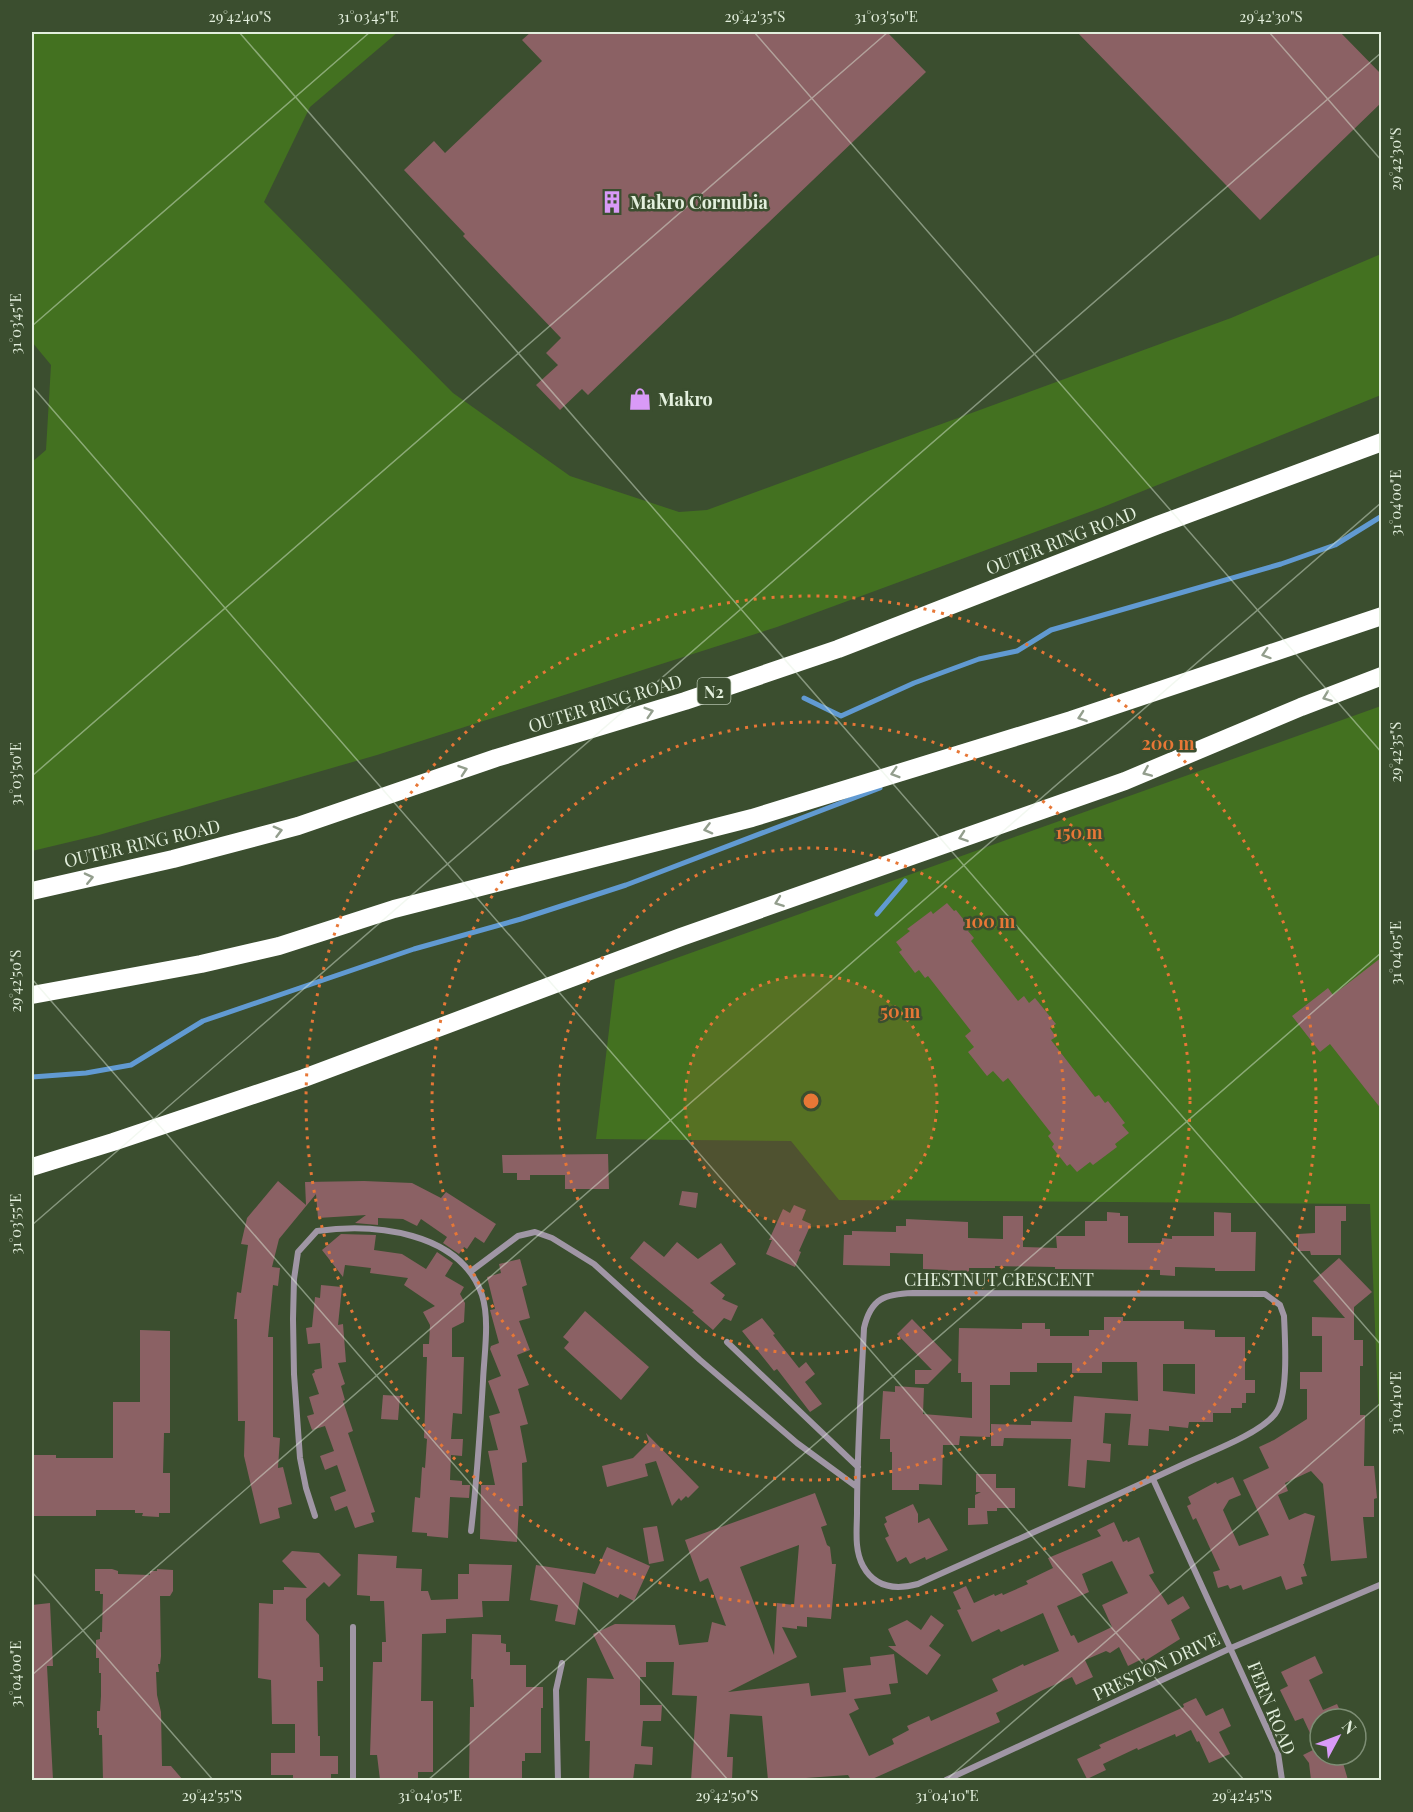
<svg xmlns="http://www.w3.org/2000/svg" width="1413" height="1812" font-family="'Playfair Display',serif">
<rect width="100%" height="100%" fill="#3b4e2f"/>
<path fill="#437120" d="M32 32H398L310 107 264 202 453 393 570 476 679 512 707 510 1231 318 1381 254V395L1103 507 777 627 377 755 99 835 32 851V462L46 450 51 365 32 342Z
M1381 706V1473L1370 1204 839 1200 791 1141 596 1139 615 980Z"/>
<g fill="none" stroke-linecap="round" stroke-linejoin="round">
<path stroke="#619ad2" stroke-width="5" d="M804 698 841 716 914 683 979 659 1017 651 1051 630 1281 564 1335 545 1382 516
M877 914 905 881
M32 1077 86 1073 131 1065 203 1021 414 949 521 919 626 885 880 788"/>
</g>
<path fill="#8b6164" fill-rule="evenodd" d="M531 32H887L926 72 588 395 582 389 560 410 536 385 558 365 546 353 561 338 463 236 465 234 404 170 434 141 445 153 542 61 522 40Z
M1077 32H1340L1382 75V102L1260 220Z
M947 903 954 911 956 910 971 929 968 931 974 938 971 941 1018 1001 1024 996 1029 1003 1035 998 1056 1024 1050 1028 1056 1037 1051 1040 1095 1097 1099 1095 1105 1103 1108 1101 1125 1123 1122 1125 1129 1133 1115 1144 1117 1147 1093 1165 1090 1162 1077 1172 1070 1164 1067 1166 1052 1147 1054 1144 1048 1136 1051 1133 1008 1078 1003 1082 993 1071 987 1076 968 1052 974 1047 965 1036 971 1031 928 976 925 978 919 970 915 973 899 952 902 950 896 942 910 931 907 929 931 911 933 914Z
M1382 957V1110L1330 1044 1320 1052 1292 1016 1328 988 1333 995Z
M608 1154 609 1189H565V1175H530V1180H517V1173H503L502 1155Z
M278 1181 306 1205 305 1182 364 1181 412 1183 441 1198 446 1192 496 1224 484 1243 475 1237 467 1249 464 1247 459 1254 443 1243 447 1237 421 1219 417 1226 403 1219 378 1218V1225L355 1223 366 1215 318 1218 316 1194 279 1239 272 1267 280 1268 278 1286 273 1285 268 1337H273V1437L280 1438 278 1468 283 1467 292 1504 278 1508 280 1518 260 1524 244 1456 245 1421H238L237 1319H234L237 1292 241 1293 248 1245 241 1244 247 1218Z
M682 1191 698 1193 696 1208 679 1205Z
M794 1205 806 1210 802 1220 811 1224 799 1251 801 1252 795 1267 766 1254 772 1240H769L783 1209 790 1213Z
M1315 1206H1346V1221H1341V1255H1311L1310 1251H1298V1234L1315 1233Z
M1107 1212 1120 1213V1216H1128V1243H1162V1238L1172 1239V1236H1214V1212L1231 1213V1232H1256L1255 1271H1215V1268L1175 1267V1276L1160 1275V1270L1055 1269V1267L995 1266V1268H969V1272H948V1270L923 1269V1254L890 1253V1266L843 1265 844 1235H852V1231L896 1232V1226H906V1219L968 1222V1238L1003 1239V1216H1023V1247L1057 1248 1056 1236H1085V1221H1107Z
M341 1234 376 1235 374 1250 402 1254 426 1269 437 1252 453 1263 445 1276 464 1287 460 1294 465 1303 464 1322 452 1328V1357H464L462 1414 453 1413 451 1439H463L462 1456 451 1455 450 1480 462 1481V1485H470L469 1498 450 1497 448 1538 427 1536V1533L412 1532 415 1497 420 1498 422 1467 425 1468 427 1439 424 1438 427 1357H423V1344H429L430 1325 423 1312 435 1306 404 1285 408 1278 370 1273 371 1268 345 1265 343 1277 322 1250Z
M644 1241 664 1257 677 1242 698 1259 721 1243 736 1264 710 1283 725 1295 722 1299 738 1306 731 1321 724 1318 713 1330 692 1312 694 1311 630 1258Z
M1339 1258 1372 1292 1354 1307V1340H1363V1366H1360V1415H1365L1364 1466H1374L1377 1498 1374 1499V1517H1363L1367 1558 1331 1561 1323 1484 1311 1471 1285 1483 1288 1491 1278 1495 1289 1520 1305 1513 1315 1516 1304 1564H1303L1307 1576 1301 1577 1303 1584 1286 1590 1281 1576 1243 1590 1241 1585 1230 1589 1228 1585 1218 1588 1213 1572 1220 1570 1196 1518 1193 1520 1187 1506 1191 1504 1188 1497 1216 1482 1217 1484 1233 1477 1241 1495 1229 1500 1223 1510 1239 1546 1269 1535 1243 1480 1269 1468 1259 1447 1274 1440 1307 1419V1389H1300V1372H1322V1336H1312V1317L1345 1318 1313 1281Z
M520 1259 527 1285 522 1287 530 1318 519 1321 530 1350 517 1355 529 1385 518 1389 528 1424 520 1426 527 1462 522 1463 523 1506H519L517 1542 480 1539 481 1485H495L488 1451 498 1450 489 1416 500 1413 488 1381 501 1376 490 1349 491 1346 499 1343 490 1310 495 1309 487 1277 501 1273 499 1264Z
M321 1285 342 1287 338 1325 343 1324 346 1362 338 1363 345 1384 341 1386 345 1400 343 1401 353 1431 348 1433 375 1512 371 1513 374 1522 355 1528 347 1506 335 1511 330 1497 346 1491 337 1465 325 1470 320 1456 334 1451 325 1426 312 1430 307 1416 314 1414 309 1397 319 1394 312 1374 315 1372 314 1370 322 1368 320 1343 308 1344 306 1328 312 1327 315 1297 320 1298Z
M585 1311 649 1367 621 1400 564 1348 569 1342 563 1337Z
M1104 1317H1123V1321H1184V1329L1215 1330V1337H1245V1380H1255V1393H1246V1403H1242V1408H1231V1413H1213V1422H1189L1188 1428 1169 1426V1431L1149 1429 1148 1446 1128 1445 1131 1414 1105 1413 1103 1443 1111 1444 1110 1462 1087 1460 1085 1488 1068 1486 1071 1439 1004 1438 1003 1446H991V1424L1031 1425V1421L1072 1422 1074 1396 1138 1401 1137 1362H1102V1373H1072V1363H1037V1372H1010V1385H990V1437L960 1436 959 1445H943L942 1485 919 1484V1490H892V1452H890V1439H880L883 1391 895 1392V1386L924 1388 923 1414 972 1418V1382H961V1373H958L959 1328 1022 1329V1323H1045V1329H1050V1336H1089V1330H1104ZM1163 1364H1195V1394L1163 1391Z
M762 1318 775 1334 773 1335 799 1368 806 1362 815 1374 805 1382 822 1404 810 1412 777 1369 774 1371 742 1331Z
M912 1319 952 1360 928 1384H915V1370H932L897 1334Z
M140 1330 170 1331V1433H164L163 1473H170V1513H159V1517L142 1516 143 1513H135V1510H96V1516H32V1455H56V1458H113V1402H140Z
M383 1395 400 1396 398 1420 381 1419Z
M646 1433 699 1487 688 1498 686 1496 681 1501 679 1498 672 1506 656 1461 645 1464 648 1476 607 1487 602 1466 633 1458 649 1442Z
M976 1474H996V1488H1015V1508H997V1511H987L988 1524 968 1525V1508H975V1495L981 1492H976Z
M815 1493 827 1525 821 1527 827 1545 830 1547 832 1564H836L831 1619 807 1617V1627L797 1626V1629L782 1627 797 1657 728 1692 809 1683 811 1696 846 1692 843 1668 871 1665 870 1657 894 1654 898 1683 889 1684 891 1694 854 1699 859 1709 849 1714 869 1756 894 1744 892 1739 909 1730 907 1726 929 1716 931 1721 998 1691 992 1679 1023 1664 1024 1666 1059 1651 1043 1613 1001 1632 999 1629 972 1642 957 1610 961 1609 953 1592 966 1586 974 1603 994 1594 995 1596 1002 1593 1003 1595 1028 1584 1026 1581 1053 1568 1048 1558 1101 1536 1097 1530 1114 1522 1123 1542 1127 1540 1128 1542 1139 1537 1154 1573 1149 1575 1168 1605 1183 1596 1190 1608 1171 1620 1180 1639 1145 1661 1144 1658 1128 1666 1119 1647 1110 1653 1106 1651 1085 1660 1093 1677 1076 1685 1072 1677 1043 1690 996 1713 1000 1722 870 1780H851L848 1775 806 1778V1780H768L762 1716 730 1714 727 1757H733L732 1780H691L697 1696 672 1695 674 1662H646V1677H640V1705H662L661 1721H643L641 1746 653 1747 652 1765 635 1764 633 1780H589L590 1741H585L587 1678 614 1679 593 1634 615 1624 675 1625 679 1645 708 1642 712 1622 726 1626 708 1578 700 1582 685 1540ZM799 1545 794 1605 777 1603 774 1655 740 1567ZM1112 1561 1128 1593 1102 1605 1112 1627 1078 1643 1074 1635 1071 1636 1057 1606 1089 1592 1082 1574Z
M913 1504 918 1514V1523L929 1518 948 1550 926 1560 925 1557 910 1564 906 1557 897 1562 885 1538 889 1536 884 1524 887 1522 885 1517Z
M657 1526 664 1561 649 1564 643 1528Z
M607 1547 650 1566 634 1601 620 1594 618 1598 583 1582 575 1625 555 1621 558 1605 530 1600 536 1565 595 1574Z
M292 1551 319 1553 341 1575 329 1587 324 1582 306 1599V1620L319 1635 320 1667H323V1681H317L318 1736H320V1756H338V1774H331V1780H293V1775H271V1753H295V1724H272L271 1680 258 1678 259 1603 273 1604V1590H284V1587L307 1588 282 1561Z
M358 1554 397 1556 396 1568 422 1569 421 1591H428L431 1600 458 1599V1574H469V1564L512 1565 509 1601H482L483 1617 446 1619V1633L422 1634 421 1701H433V1772H418V1780H380L377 1755H370L373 1662H382V1642H386L384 1601H370V1596L357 1595Z
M95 1569H112L118 1571V1574L150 1575V1571H157V1569L173 1570V1591L170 1596H160L161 1656 160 1664H158L159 1672H156L157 1695 161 1712 162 1766H171L183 1780H103L102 1735H99V1728H97V1711H100L101 1696V1673H99V1658H96V1640L100 1639V1632H102L103 1594H100V1591H95Z
M50 1603 53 1666H47L53 1780H32V1605Z
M931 1615 944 1625 929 1646 941 1655 927 1675 888 1646H896L888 1629 907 1620 921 1630Z
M472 1634 501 1635V1643L506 1644V1652H510V1665H526V1687H543V1708H541V1753H525V1761H522V1780H469L470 1707H474L473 1679H471Z
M1315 1656 1323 1673 1309 1680 1323 1710 1337 1704 1344 1719H1320V1755H1337L1343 1763 1348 1780H1311L1309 1763 1303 1755 1317 1748 1303 1718 1295 1721 1280 1690 1288 1686 1281 1672Z
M1196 1698 1206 1716 1223 1708 1231 1726 1219 1732 1230 1754 1209 1763 1199 1741 1197 1742 1191 1730 1176 1737 1175 1734 1138 1750 1137 1748 1103 1764 1106 1770 1087 1779 1077 1759 1101 1748 1099 1745 1184 1707 1183 1704Z"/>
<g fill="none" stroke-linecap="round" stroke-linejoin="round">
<path stroke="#a096a5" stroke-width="6" d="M470 1272 518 1236 535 1232 552 1238 594 1264 700 1360 797 1443 857 1487
M913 1293 1265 1294 1280 1305 1284 1316C1285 1339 1289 1397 1275 1414 1258 1435 1209 1452 1184 1464 1096 1505 1007 1544 918 1584 896 1590 875 1588 863 1566 854 1550 857 1529 857 1512 857 1450 861 1389 864 1328 871 1298 885 1294 913 1293Z
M727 1342 858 1467
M1153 1479 1278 1753 1282 1780
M315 1516 306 1488 300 1458 294 1374 293 1319 294 1279 298 1252 317 1231C373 1223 460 1231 482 1295 490 1320 484 1355 483 1381 480 1431 477 1481 471 1531
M353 1627V1780
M558 1780 556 1690 562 1663
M946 1780 1231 1648 1382 1584"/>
<path stroke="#fff" stroke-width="18" d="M32 891 173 859 298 826 496 758 685 701 838 649 1158 525 1382 442
M32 995 201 964 279 946 394 909 752 818 1071 720 1382 616
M32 1167 113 1142 304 1078 681 937 1125 781 1301 707 1382 676"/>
</g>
<defs><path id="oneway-chevron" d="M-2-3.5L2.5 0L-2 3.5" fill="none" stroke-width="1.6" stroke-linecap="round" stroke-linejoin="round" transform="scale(1.5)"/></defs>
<g stroke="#939e8d">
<use href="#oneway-chevron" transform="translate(1266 654) rotate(162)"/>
<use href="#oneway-chevron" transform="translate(1327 697) rotate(159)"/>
<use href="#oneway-chevron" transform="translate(649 712) rotate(-17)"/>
<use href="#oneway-chevron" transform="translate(1082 717) rotate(161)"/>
<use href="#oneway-chevron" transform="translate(463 770) rotate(-19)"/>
<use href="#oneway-chevron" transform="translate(1147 772) rotate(157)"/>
<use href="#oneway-chevron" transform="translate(895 773) rotate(163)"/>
<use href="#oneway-chevron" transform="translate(708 829) rotate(166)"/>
<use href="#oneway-chevron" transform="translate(278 831) rotate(-15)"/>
<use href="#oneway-chevron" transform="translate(963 837) rotate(161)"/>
<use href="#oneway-chevron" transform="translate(89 878) rotate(-13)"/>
<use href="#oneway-chevron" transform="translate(779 902) rotate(160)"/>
</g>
<path fill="none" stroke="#e3efdd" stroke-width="1.5" stroke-opacity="0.45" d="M239 32 1382 1346M754 32 1382 753M1269 32 1382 161M32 326 370 32M32 386 1244 1780M32 776 888 32M32 979 728 1780M32 1225 1382 52M32 1572 213 1780M32 1675 1382 502M428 1780 1382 952M946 1780 1382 1402"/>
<circle cx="811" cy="1101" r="126" fill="#e77736" fill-opacity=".12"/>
<g fill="none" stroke="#e77736" stroke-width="3" stroke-dasharray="3 6">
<circle cx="811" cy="1101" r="126"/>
<circle cx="811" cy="1101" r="253"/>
<circle cx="811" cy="1101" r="379"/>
<circle cx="811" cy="1101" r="505"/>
</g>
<defs>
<g id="building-bare" transform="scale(1.8)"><path d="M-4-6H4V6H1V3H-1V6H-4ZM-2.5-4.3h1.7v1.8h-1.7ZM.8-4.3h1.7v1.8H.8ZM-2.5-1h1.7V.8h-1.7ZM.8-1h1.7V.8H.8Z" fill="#d99af7" stroke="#3b4e2f" stroke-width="2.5" paint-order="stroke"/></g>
<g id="shop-bare" transform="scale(1.8)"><path d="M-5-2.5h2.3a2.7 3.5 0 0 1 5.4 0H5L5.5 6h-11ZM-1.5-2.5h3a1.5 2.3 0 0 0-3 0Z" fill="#d99af7" stroke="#3b4e2f" stroke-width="2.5" paint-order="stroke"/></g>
</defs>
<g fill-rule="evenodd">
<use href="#building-bare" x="612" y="202"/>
<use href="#shop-bare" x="640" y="399"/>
</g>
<g text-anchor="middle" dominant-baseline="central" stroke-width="5" stroke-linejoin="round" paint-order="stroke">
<rect fill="#3b4e2f" stroke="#b1bfa9" stroke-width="1.5" x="697.5" y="678" width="33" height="26" rx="4.5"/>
<g font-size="16" font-weight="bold" fill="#e3efdd">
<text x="714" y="691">N2</text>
</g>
<g font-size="18" font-weight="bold" fill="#e3efdd" stroke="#3b4e2f" text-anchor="start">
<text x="630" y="202">Makro Cornubia</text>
<text x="658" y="399">Makro</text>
</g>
<g font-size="18" fill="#e3efdd" stroke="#3b4e2f">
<text transform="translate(1061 540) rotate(-21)">OUTER RING ROAD</text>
<text transform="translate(605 703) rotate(-17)">OUTER RING ROAD</text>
<text transform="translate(142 843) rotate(-13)">OUTER RING ROAD</text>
<text x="999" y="1279">CHESTNUT CRESCENT</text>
<text transform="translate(1156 1666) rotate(-25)">PRESTON DRIVE</text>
<text transform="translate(1272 1708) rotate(68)">FERN ROAD</text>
</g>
</g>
<circle cx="811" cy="1101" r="9" fill="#e77736" stroke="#3b4e2f" stroke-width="3"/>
<g font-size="18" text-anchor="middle" font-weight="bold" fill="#e77736" stroke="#3b4e2f" stroke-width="5" stroke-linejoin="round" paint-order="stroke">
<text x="1168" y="750">200 m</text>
<text x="1079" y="839">150 m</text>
<text x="990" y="928">100 m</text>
<text x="900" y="1018">50 m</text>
</g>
<rect width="1413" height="1812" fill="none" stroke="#3b4e2f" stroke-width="66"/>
<g transform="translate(1338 1737) rotate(49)"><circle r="28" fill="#3b4e2f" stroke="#7e8e75" stroke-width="1.5"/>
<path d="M0-4.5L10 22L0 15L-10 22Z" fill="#d99af7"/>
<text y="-9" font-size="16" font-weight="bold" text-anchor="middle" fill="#e3efdd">N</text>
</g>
<rect x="33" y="33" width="1347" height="1746" fill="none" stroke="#e3efdd" stroke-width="2"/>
<g font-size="15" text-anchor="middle" fill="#e3efdd">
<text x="240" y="22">29°42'40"S</text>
<text x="368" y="22">31°03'45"E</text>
<text x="755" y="22">29°42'35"S</text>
<text x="886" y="22">31°03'50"E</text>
<text x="1271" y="22">29°42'30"S</text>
<text transform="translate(1396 159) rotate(-90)" y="5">29°42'30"S</text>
<text transform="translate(16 324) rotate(-90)" y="5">31°03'45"E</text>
<text transform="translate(1396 503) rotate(-90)" y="5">31°04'00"E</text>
<text transform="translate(1396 752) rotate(-90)" y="5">29°42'35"S</text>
<text transform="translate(16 774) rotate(-90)" y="5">31°03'50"E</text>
<text transform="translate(1396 953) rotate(-90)" y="5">31°04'05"E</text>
<text transform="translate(16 981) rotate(-90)" y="5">29°42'50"S</text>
<text transform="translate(16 1224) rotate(-90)" y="5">31°03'55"E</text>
<text transform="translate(1396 1403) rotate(-90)" y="5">31°04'10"E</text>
<text transform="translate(16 1674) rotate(-90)" y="5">31°04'00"E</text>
<text x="212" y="1801">29°42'55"S</text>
<text x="430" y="1801">31°04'05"E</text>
<text x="727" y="1801">29°42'50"S</text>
<text x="947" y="1801">31°04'10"E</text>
<text x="1242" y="1801">29°42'45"S</text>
</g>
</svg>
